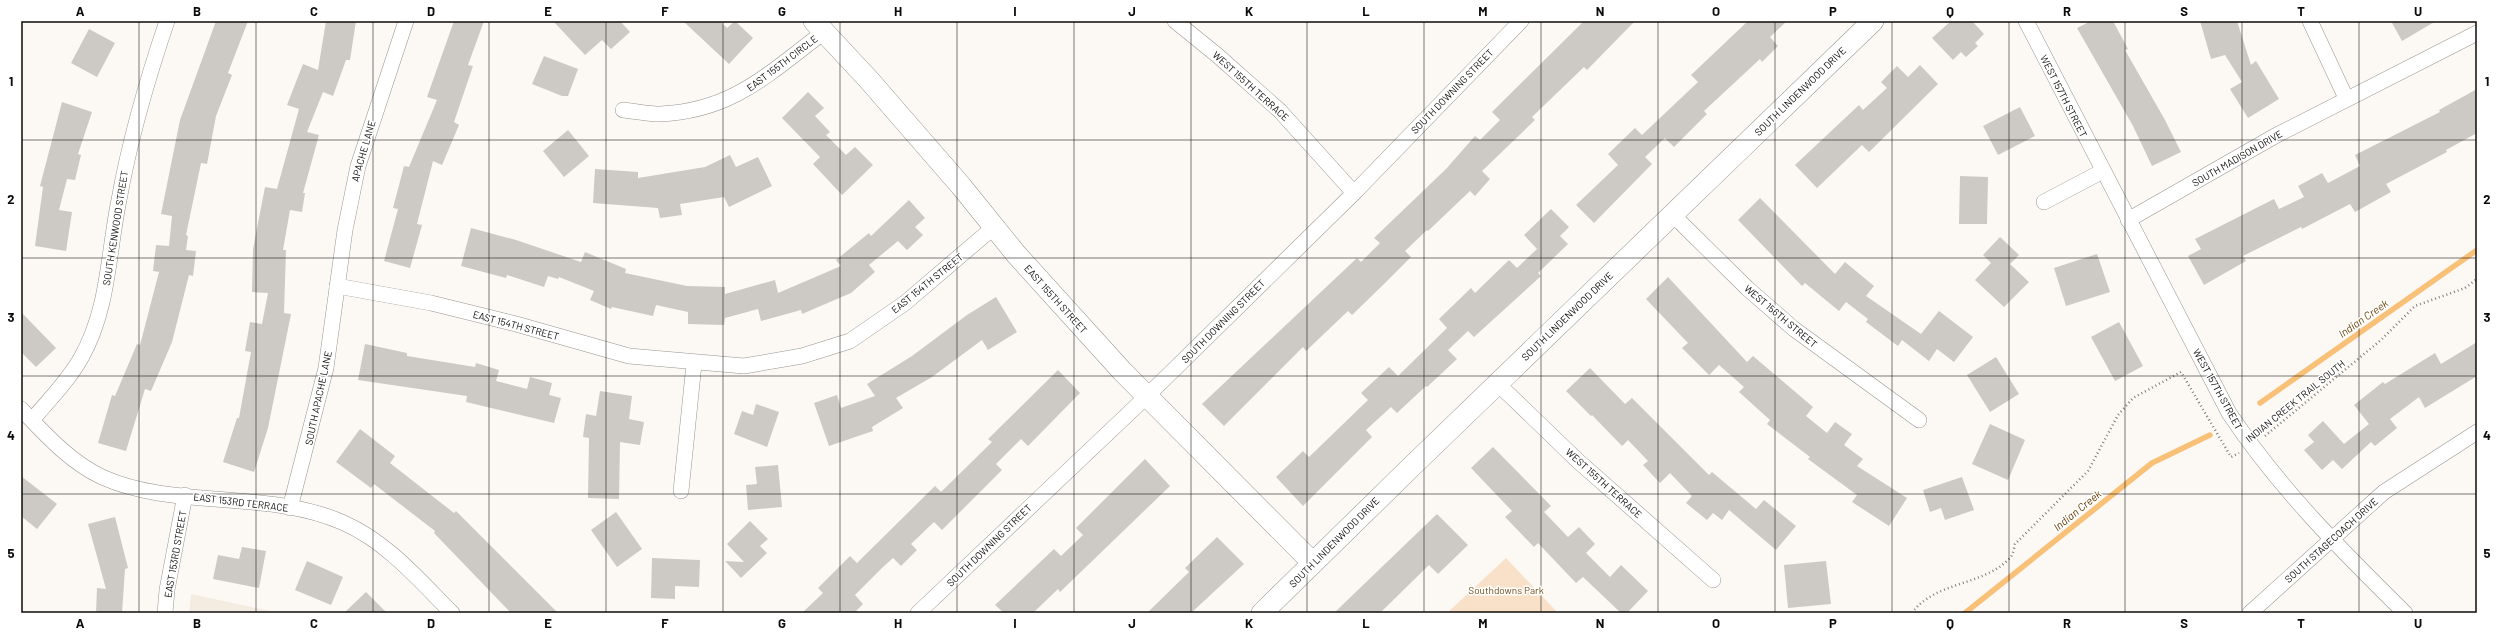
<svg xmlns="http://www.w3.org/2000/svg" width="2498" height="634" font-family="Barlow,sans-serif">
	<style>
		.built { fill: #f4ebe1 }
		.green { fill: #f8e1c8 }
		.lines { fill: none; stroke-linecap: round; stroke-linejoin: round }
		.stream { stroke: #f9c078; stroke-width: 5.5 }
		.building { fill: #cdc9c5 }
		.street-casing { stroke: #989591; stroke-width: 16 }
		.secondary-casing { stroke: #989591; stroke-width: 22 }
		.path { stroke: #807e7c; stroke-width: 2.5; stroke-dasharray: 1 3; stroke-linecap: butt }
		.street { stroke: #fff; stroke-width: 15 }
		.secondary { stroke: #fff; stroke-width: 21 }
		.grid { fill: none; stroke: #0c0b0a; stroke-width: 1; stroke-opacity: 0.55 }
		.labels { text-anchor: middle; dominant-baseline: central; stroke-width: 3; stroke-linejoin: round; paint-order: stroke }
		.street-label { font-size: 10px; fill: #0c0b0a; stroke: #fff }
		.park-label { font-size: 10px; fill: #714c16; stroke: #fff }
		.water-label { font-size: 11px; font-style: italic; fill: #664106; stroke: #fff }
		.neatline { fill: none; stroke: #0c0b0a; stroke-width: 1.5 }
		.grid-label { font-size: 13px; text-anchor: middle; font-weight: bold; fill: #0c0b0a }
	</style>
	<rect width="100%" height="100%" fill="#fcf9f5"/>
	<polygon class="built" points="191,594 279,613 189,613"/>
	<polygon class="green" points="1506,558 1558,613 1447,613"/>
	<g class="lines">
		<g class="stream">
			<polyline points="2260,403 2477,250"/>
			<polyline points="1965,613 2152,463 2210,435"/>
		</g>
	</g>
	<g class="building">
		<polygon points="216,21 248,21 228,73 232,75 216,116 207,164 201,163 186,235 188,236 186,250 196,251 193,276 189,275 172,342 151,391 145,389 126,451 98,443 112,395 115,396 137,344 140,345 159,272 153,271 156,245 169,246 172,216 161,214 180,120"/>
		<polygon points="326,21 356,21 350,60 346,60 333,96 323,92 307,132 319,135 303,193 305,193 302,212 290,210 283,250 286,250 284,313 291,314 268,428 254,472 223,462 237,418 239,418 251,352 245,351 250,322 262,324 268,293 252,292 253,249 265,187 277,189 299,109 287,105 303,64 318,70"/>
		<polygon points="454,21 484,21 468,65 473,66 454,122 459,125 442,165 433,161 417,224 422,225 410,268 384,261 398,209 393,208 404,166 409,167 437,100 427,97"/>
		<polygon points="553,21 620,21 630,32 611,49 602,40 585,55"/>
		<polygon points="683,21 720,21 727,28 735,21 753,38 729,64"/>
		<polygon points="1584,21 1635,21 1587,70 1584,67 1532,117 1535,120 1482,171 1490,179 1475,196 1470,191 1428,231 1427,230 1405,251 1411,257 1383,285 1352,315 1348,311 1306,351 1303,347 1224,426 1202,404 1357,258 1361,262 1380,243 1374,238 1446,169 1475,136 1480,140 1500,120 1492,112"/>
		<polygon points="1748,21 1787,21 1770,37 1778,46 1762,62 1760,59 1704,111 1707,114 1674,147 1665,138 1645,157 1652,164 1594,223 1576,205 1618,165 1608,154 1635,128 1642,135 1698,82 1691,75"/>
		<polygon points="1951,21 1972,21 1984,34 1975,43 1978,46 1966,57 1961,52 1953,60 1932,38"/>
		<polygon points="2091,21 2113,21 2128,49 2125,50 2165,120 2181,152 2152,166 2133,126 2077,28"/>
		<polygon points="2200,21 2237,21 2251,65 2256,61 2279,99 2248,118 2230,89 2242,82 2225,55 2211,59"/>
		<polygon points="2391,21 2436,21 2402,41"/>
		<polygon points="89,29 115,43 97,77 71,63"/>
		<polygon points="544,56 578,69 568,96 562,96 532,84"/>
		<polygon points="1920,65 1938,84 1869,152 1862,145 1817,188 1795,165 1859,105 1863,110 1887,88 1881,82 1897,66 1908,77"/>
		<polygon points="2477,89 2477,133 2446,150 2447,152 2386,184 2391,192 2355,212 2350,204 2302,229 2301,227 2243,256 2246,261 2204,285 2188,256 2201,249 2195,239 2274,199 2279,209 2304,197 2298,186 2322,173 2328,183 2360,166 2355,155 2440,112 2439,110"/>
		<polygon points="808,92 824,108 815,116 830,132 826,135 846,155 855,147 873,165 842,195 813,164 820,157 782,118"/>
		<polygon points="62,102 92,112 78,154 81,155 75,180 67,179 59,210 72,212 66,251 35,246 43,187 40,186"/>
		<polygon points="2020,107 2035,136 1998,155 1983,126"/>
		<polygon points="568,130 589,156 564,177 543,151"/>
		<polygon points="730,155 736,167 758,157 772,186 729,207 724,197 680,204 682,215 660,218 658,208 593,203 595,169 638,172 638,178 705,167"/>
		<polygon points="1960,176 1988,177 1987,224 1959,224"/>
		<polygon points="1760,198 1835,274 1845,262 1874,286 1866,296 1921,334 1939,311 1973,337 1954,362 1937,349 1929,361 1902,340 1898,346 1866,322 1868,319 1846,302 1839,311 1805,283 1802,286 1738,220"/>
		<polygon points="909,200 925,218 915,227 923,235 907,250 898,241 869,265 875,272 851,293 802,314 801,310 761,321 758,309 725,318 724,325 688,324 688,312 656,305 653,316 612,307 611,309 590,300 594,291 559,277 558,279 548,276 544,287 507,275 506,278 461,266 471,228 516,240 581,262 585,252 626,269 625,273 687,286 725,287 725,294 775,280 778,293 841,266 836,260 869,233 871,236"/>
		<polygon points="1551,209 1569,227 1560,236 1568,244 1538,273 1541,276 1474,337 1468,331 1448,350 1457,359 1427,387 1426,386 1397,413 1391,407 1366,430 1372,437 1303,506 1276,477 1303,451 1309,457 1368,400 1361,393 1389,367 1398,376 1447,328 1439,319 1471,288 1475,293 1509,260 1517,268 1537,249 1524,235"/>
		<polygon points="2000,237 2019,255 2010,264 2029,282 2004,307 1975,280 1991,263 1983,255"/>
		<polygon points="2097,254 2110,292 2066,306 2054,268"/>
		<polygon points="1668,277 1747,362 1753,356 1813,407 1806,416 1827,433 1835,422 1852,434 1844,445 1863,459 1857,466 1907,498 1889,526 1852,502 1857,495 1808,459 1810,457 1767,424 1770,420 1739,392 1744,387 1719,365 1709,375 1682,348 1688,343 1646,299"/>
		<polygon points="996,297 1017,332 988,350 982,340 932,377 896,398 903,408 872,427 873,431 829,446 814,403 837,395 841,408 875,396 867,384 912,356 967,315"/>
		<polygon points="21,312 56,348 36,367 21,352"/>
		<polygon points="2119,322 2143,366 2115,381 2091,337"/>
		<polygon points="2477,342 2477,376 2425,408 2419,397 2390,419 2397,428 2375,446 2371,442 2342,469 2333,460 2322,470 2304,450 2314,442 2308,435 2323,421 2344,444 2369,424 2354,405 2383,382 2385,384 2435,353 2441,364"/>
		<polygon points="365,344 407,353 407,356 475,367 476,363 499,370 496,381 527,389 530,377 552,383 549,395 561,398 554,423 466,402 467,396 358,380"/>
		<polygon points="1996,357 2019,394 1990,412 1967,375"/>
		<polygon points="1590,368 1625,404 1632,398 1709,475 1712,472 1756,509 1764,500 1796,526 1776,550 1729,510 1722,520 1713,513 1707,520 1686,503 1692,496 1670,473 1660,483 1643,465 1648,461 1628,440 1622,446 1592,415 1591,416 1566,391"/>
		<polygon points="1058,370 1080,393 1028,446 1021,439 996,464 1002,470 942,530 934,522 911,544 917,550 901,566 893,558 883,567 855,595 863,604 854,613 802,613 823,593 818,588 850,556 857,563 935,486 941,492 992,442 988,439"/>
		<polygon points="600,391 632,396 629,419 644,422 640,445 620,442 619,499 588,498 589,438 583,437 586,414 596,416"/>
		<polygon points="756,404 779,412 767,447 734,434 742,411 753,415"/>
		<polygon points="1990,424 2025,440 2008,480 1972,464"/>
		<polygon points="360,429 395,456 390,463 454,513 456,511 558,613 511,613 434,533 435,531 374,484 371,488 336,462"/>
		<polygon points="1493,447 1551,506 1544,512 1568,537 1579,527 1595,544 1586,553 1610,577 1621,565 1648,591 1627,613 1621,613 1583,577 1576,583 1538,543 1534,547 1505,517 1512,511 1471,468"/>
		<polygon points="1145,459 1170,486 1060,592 1058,589 1033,613 1004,613 995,605 1054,549 1061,556 1083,535 1076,528"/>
		<polygon points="778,465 782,507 748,510 746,485 757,484 755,467"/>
		<polygon points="21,476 57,504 37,529 21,516"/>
		<polygon points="1962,477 1974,510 1945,520 1941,508 1930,512 1923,490"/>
		<polygon points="616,512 642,549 617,567 591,530"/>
		<polygon points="1437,514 1468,545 1438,574 1429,565 1380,613 1334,613"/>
		<polygon points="115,517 128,568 125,569 122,613 96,613 97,588 106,589 88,524"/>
		<polygon points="750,521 768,539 760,546 767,553 741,578 725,561 744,562 727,544"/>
		<polygon points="1217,537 1244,564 1191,613 1147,613 1189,572 1185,568"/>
		<polygon points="242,547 266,551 259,588 213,579 218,555 239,559"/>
		<polygon points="652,558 700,560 699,587 675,586 675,599 651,598"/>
		<polygon points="307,561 343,577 331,605 295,590"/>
		<polygon points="1826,561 1831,604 1788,608 1784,565"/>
		<polygon points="366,592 387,613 344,613"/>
	</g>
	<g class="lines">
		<defs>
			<g id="street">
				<polyline points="1175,21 1217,55 1280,111 1354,193"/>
				<path d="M 2026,21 L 2229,413 C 2279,488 2341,550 2405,613"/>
				<polyline points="2310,21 2346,98"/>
				<path d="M 623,110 C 635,111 648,114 660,114 C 733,111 769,73 824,32"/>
				<polyline points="2044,202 2103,171"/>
				<polyline points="1672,214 1747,288 1794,329 1919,420"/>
				<polyline points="2128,220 2275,136 2477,33"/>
				<polyline points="337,286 431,303 516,324 629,356 744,366 802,356 850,341 905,303 994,227"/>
				<polyline points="1497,383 1578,461 1713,580"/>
				<path d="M 21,409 C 45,434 70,462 102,477 C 175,510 269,489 344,523 C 387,542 419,580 452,613"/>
				<path d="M 32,420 C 49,400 68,381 81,358 C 109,309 108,253 119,200 C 130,138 147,80 167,21"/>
				<polyline points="681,491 694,364"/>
				<polyline points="290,508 326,368 345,230 358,166 406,21"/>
				<polyline points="165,613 167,590 185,495"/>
				<polyline points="918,613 1146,397 1354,193 1521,21"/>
				<polyline points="2250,613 2384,492 2477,432"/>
			</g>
			<g id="secondary">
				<polyline points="814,21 869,80 961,186 1016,254 1122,371 1313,563"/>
				<polyline points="1262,613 1409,469 1873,21"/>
			</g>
		</defs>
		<use href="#street" class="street-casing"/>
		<use href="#secondary" class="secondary-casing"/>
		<g class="path">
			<polyline points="2265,436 2381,340 2415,306 2465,288 2477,279"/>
			<path d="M 1912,613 C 1935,581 1984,586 2010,558 C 2013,555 2014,548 2015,544 L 2088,471 L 2118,415 L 2133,398 L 2181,372 L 2231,457 L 2239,453"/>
		</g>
		<use href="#street" class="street"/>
		<use href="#secondary" class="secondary"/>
	</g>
	<path class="grid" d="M 139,21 L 139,613M 256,21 L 256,613M 373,21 L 373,613M 489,21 L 489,613M 606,21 L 606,613M 723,21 L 723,613M 840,21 L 840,613M 957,21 L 957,613M 1074,21 L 1074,613M 1191,21 L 1191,613M 1307,21 L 1307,613M 1424,21 L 1424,613M 1541,21 L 1541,613M 1658,21 L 1658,613M 1775,21 L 1775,613M 1892,21 L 1892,613M 2009,21 L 2009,613M 2125,21 L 2125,613M 2242,21 L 2242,613M 2359,21 L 2359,613M 21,140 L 2477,140M 21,258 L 2477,258M 21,376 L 2477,376M 21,494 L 2477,494"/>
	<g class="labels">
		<g class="street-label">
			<text transform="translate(782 63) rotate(-37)">EAST 155TH CIRCLE</text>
			<text transform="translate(1251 86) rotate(42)">WEST 155TH TERRACE</text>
			<text transform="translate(1452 91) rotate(-46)">SOUTH DOWNING STREET</text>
			<text transform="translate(1800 91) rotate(-44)">SOUTH LINDENWOOD DRIVE</text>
			<text transform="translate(2064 96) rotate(63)">WEST 157TH STREET</text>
			<text transform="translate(363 151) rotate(-74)">APACHE LANE</text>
			<text transform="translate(2237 158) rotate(-30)">SOUTH MADISON DRIVE</text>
			<text transform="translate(115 228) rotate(-81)">SOUTH KENWOOD STREET</text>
			<text transform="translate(927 283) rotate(-39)">EAST 154TH STREET</text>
			<text transform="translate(1056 299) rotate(48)">EAST 155TH STREET</text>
			<text transform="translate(1567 316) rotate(-44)">SOUTH LINDENWOOD DRIVE</text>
			<text transform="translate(1781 316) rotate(40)">WEST 156TH STREET</text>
			<text transform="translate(1223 321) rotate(-45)">SOUTH DOWNING STREET</text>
			<text transform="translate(516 325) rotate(15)">EAST 154TH STREET</text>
			<text transform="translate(2218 389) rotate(61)">WEST 157TH STREET</text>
			<text transform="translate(318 398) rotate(-78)">SOUTH APACHE LANE</text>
			<text transform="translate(2295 401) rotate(-39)">INDIAN CREEK TRAIL SOUTH</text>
			<text transform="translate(1604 483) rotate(42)">WEST 155TH TERRACE</text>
			<text transform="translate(241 502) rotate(7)">EAST 153RD TERRACE</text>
			<text transform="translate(2331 540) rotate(-42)">SOUTH STAGECOACH DRIVE</text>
			<text transform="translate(1334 542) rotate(-45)">SOUTH LINDENWOOD DRIVE</text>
			<text transform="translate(989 545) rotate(-44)">SOUTH DOWNING STREET</text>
			<text transform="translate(175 554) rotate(-80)">EAST 153RD STREET</text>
		</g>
		<g class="park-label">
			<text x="1506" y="590">Southdowns Park</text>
		</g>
		<g class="water-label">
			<text transform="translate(2363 318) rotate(-35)">Indian Creek</text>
			<text transform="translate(2077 510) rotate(-39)">Indian Creek</text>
		</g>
	</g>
	<rect width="2498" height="634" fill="none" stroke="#ffffff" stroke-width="44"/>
	<rect x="22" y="22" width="2454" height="590" class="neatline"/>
	<g class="grid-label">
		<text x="80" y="16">A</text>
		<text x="197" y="16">B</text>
		<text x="314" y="16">C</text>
		<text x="431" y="16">D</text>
		<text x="548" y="16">E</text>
		<text x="665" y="16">F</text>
		<text x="782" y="16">G</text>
		<text x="898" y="16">H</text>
		<text x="1015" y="16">I</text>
		<text x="1132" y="16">J</text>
		<text x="1249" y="16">K</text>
		<text x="1366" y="16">L</text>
		<text x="1483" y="16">M</text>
		<text x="1600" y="16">N</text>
		<text x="1716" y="16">O</text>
		<text x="1833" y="16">P</text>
		<text x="1950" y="16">Q</text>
		<text x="2067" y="16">R</text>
		<text x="2184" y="16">S</text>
		<text x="2301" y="16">T</text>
		<text x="2418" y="16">U</text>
		<text x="11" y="86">1</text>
		<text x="2487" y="86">1</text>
		<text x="11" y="204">2</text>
		<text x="2487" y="204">2</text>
		<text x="11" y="322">3</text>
		<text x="2487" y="322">3</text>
		<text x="11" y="440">4</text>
		<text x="2487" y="440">4</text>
		<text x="11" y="558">5</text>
		<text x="2487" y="558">5</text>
		<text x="80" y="628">A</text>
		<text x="197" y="628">B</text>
		<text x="314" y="628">C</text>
		<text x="431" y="628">D</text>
		<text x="548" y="628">E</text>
		<text x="665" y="628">F</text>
		<text x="782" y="628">G</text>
		<text x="898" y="628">H</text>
		<text x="1015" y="628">I</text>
		<text x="1132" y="628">J</text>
		<text x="1249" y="628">K</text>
		<text x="1366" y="628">L</text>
		<text x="1483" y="628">M</text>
		<text x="1600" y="628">N</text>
		<text x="1716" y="628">O</text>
		<text x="1833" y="628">P</text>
		<text x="1950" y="628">Q</text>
		<text x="2067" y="628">R</text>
		<text x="2184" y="628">S</text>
		<text x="2301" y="628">T</text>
		<text x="2418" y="628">U</text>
	</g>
</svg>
